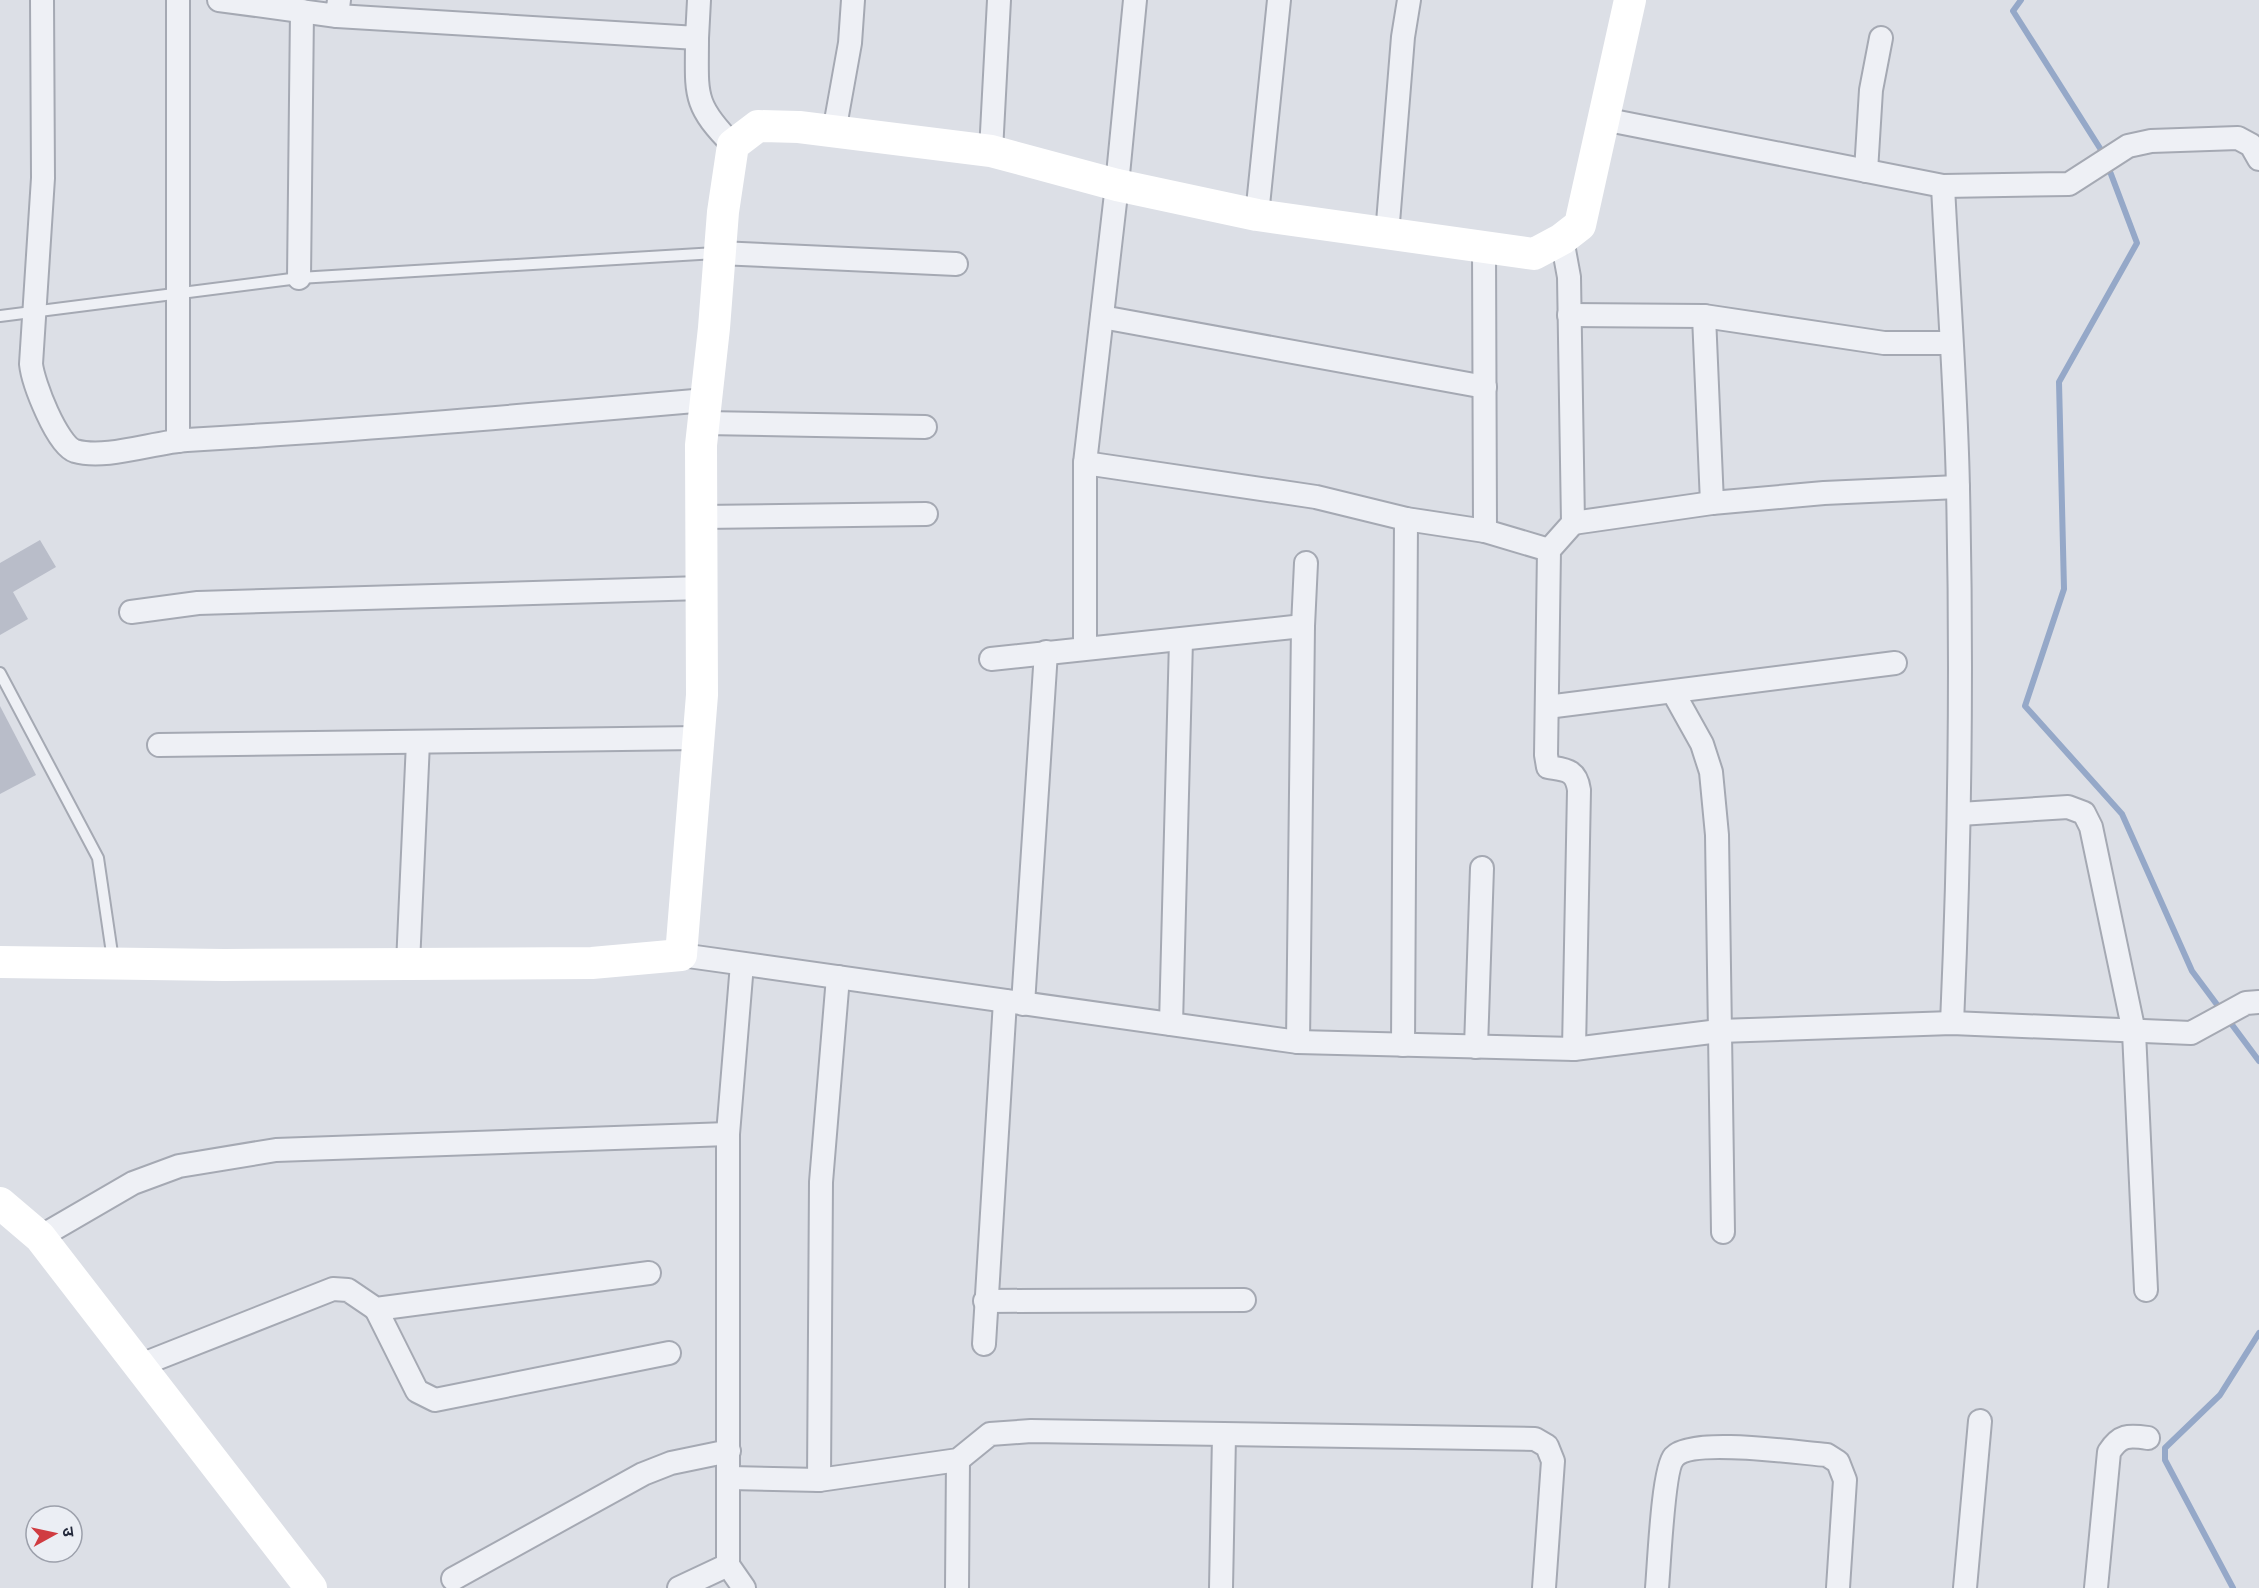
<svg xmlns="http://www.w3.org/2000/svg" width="2259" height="1588" font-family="Figtree,'Noto Sans Devanagari',sans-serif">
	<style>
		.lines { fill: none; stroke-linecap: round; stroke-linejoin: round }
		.stream { stroke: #95a8c8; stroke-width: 6 }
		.building { fill: #b9bdc9 }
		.lane-casing { stroke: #a5a9b3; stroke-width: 14 }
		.street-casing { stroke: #a5a9b3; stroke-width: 26 }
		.lane { stroke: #eef0f5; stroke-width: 10 }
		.street { stroke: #eef0f5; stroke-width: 22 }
		.secondary { stroke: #fff; stroke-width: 32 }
	</style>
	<rect width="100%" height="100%" fill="#dcdfe6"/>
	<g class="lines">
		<g class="stream">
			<polyline points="2021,0 2013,11 2103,153 2137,243 2059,382 2064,589 2025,706 2122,814 2192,971 2221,1010"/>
			<polyline points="2227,1018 2259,1061"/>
			<polyline points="2233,1588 2165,1460 2165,1448 2220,1395 2259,1333"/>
		</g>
	</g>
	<g class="building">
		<polygon points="40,540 56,567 13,592 28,619 0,635 0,563"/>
		<polygon points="0,706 36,775 0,794"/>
	</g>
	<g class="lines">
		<defs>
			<g id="lane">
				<polyline points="0,316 299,278 716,253"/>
				<polyline points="0,673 98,858 113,960"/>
			</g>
			<g id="street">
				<path d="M 42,0 L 43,178 L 31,364 C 33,383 57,445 75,451 C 106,460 154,442 187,440 C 360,430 533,415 706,400"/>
				<polyline points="219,0 337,16 339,0"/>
				<polyline points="337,16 697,38 699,0"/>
				<path d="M 697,38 C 697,94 692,104 733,145"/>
				<polyline points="1603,119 1943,186 2069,184 2128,146 2151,141 2238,138 2251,145 2259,159"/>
				<polyline points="834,132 850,43 853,0"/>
				<polyline points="991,151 999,0"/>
				<polyline points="1866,171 1871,90 1881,38"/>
				<path d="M 1943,186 C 1948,287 1956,388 1958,489 C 1962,668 1960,845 1952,1023"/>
				<polyline points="1257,215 1279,0"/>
				<polyline points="1387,235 1403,37 1409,0"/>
				<path d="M 1562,239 L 1569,277 L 1573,523 L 1549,550 L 1546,755 L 1548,767 C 1565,770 1576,769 1579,790 L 1574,1049"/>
				<polyline points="1484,248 1485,531"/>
				<polyline points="719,253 956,264"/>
				<polyline points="299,278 302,11"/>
				<polyline points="1569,315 1704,316 1884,343 1951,343"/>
				<polyline points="1704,316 1712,503"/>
				<polyline points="1102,317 1485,387"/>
				<polyline points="704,423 925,427"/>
				<polyline points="178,441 178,0"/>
				<polyline points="1085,463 1316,497 1406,519 1485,531 1549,550"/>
				<polyline points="701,517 926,514"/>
				<polyline points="1573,523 1712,503 1824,493 1958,487"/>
				<polyline points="131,612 198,603 702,588"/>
				<polyline points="1085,647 1085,463 1117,185 1135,0"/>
				<polyline points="991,659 1303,626"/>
				<polyline points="1673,692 1702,744 1711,772 1717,835 1723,1232"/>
				<polyline points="1547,707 1895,663"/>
				<polyline points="159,745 698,738"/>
				<polyline points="1960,814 2068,807 2084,813 2091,827 2134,1032 2146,1290"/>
				<polyline points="681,955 1298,1042 1574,1049 1719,1031 1952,1023 2191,1033 2246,1003 2259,1002"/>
				<polyline points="408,964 418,742"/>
				<polyline points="1023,1004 1046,652"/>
				<polyline points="1171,1024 1181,640"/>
				<polyline points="1298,1042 1303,626 1306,563"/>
				<polyline points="1403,1045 1406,519"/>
				<polyline points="1476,1047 1482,868"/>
				<polyline points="40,1237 133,1183 179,1166 276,1150 728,1134"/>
				<polyline points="985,1301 1244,1300"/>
				<polyline points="376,1309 417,1391 435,1400 669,1353"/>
				<polyline points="984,1344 1005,1001"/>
				<polyline points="138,1366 333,1289 348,1290 376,1309 649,1273"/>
				<polyline points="730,1478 819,1480 958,1460 990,1434 1031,1431 1535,1439 1547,1446 1553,1461 1544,1588"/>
				<polyline points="819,1480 821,1182 838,977"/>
				<polyline points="728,1565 744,1588"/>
				<polyline points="453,1579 643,1474 671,1463 729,1451"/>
				<polyline points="679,1588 728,1565 728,1134 742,964"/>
				<polyline points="957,1588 958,1460"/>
				<polyline points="1221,1588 1224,1436"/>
				<path d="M 1657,1588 C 1659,1566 1663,1469 1674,1457 C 1692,1437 1799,1453 1827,1455 L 1838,1462 L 1845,1480 L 1838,1588"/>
				<polyline points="1965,1588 1980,1421"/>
				<path d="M 2096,1588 L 2109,1452 C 2120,1435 2128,1435 2148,1438"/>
			</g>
		</defs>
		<use href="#lane" class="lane-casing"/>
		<use href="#street" class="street-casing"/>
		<use href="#lane" class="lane"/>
		<use href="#street" class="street"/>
		<g class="secondary">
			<polyline points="0,962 224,965 592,963 681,955 702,695 701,445 714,328 723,212 733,145 758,126 799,127 991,151 1117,185 1257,215 1534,254 1562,239 1580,225 1630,0"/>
			<polyline points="0,1203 40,1237 311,1588"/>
		</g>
	</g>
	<g transform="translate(54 1534) rotate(82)"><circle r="28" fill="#ebeef4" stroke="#9ca0ab" stroke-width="1.5"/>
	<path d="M0-4.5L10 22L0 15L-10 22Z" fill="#d03c41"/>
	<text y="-9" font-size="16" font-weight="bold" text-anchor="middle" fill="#252b3d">उ</text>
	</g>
</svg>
